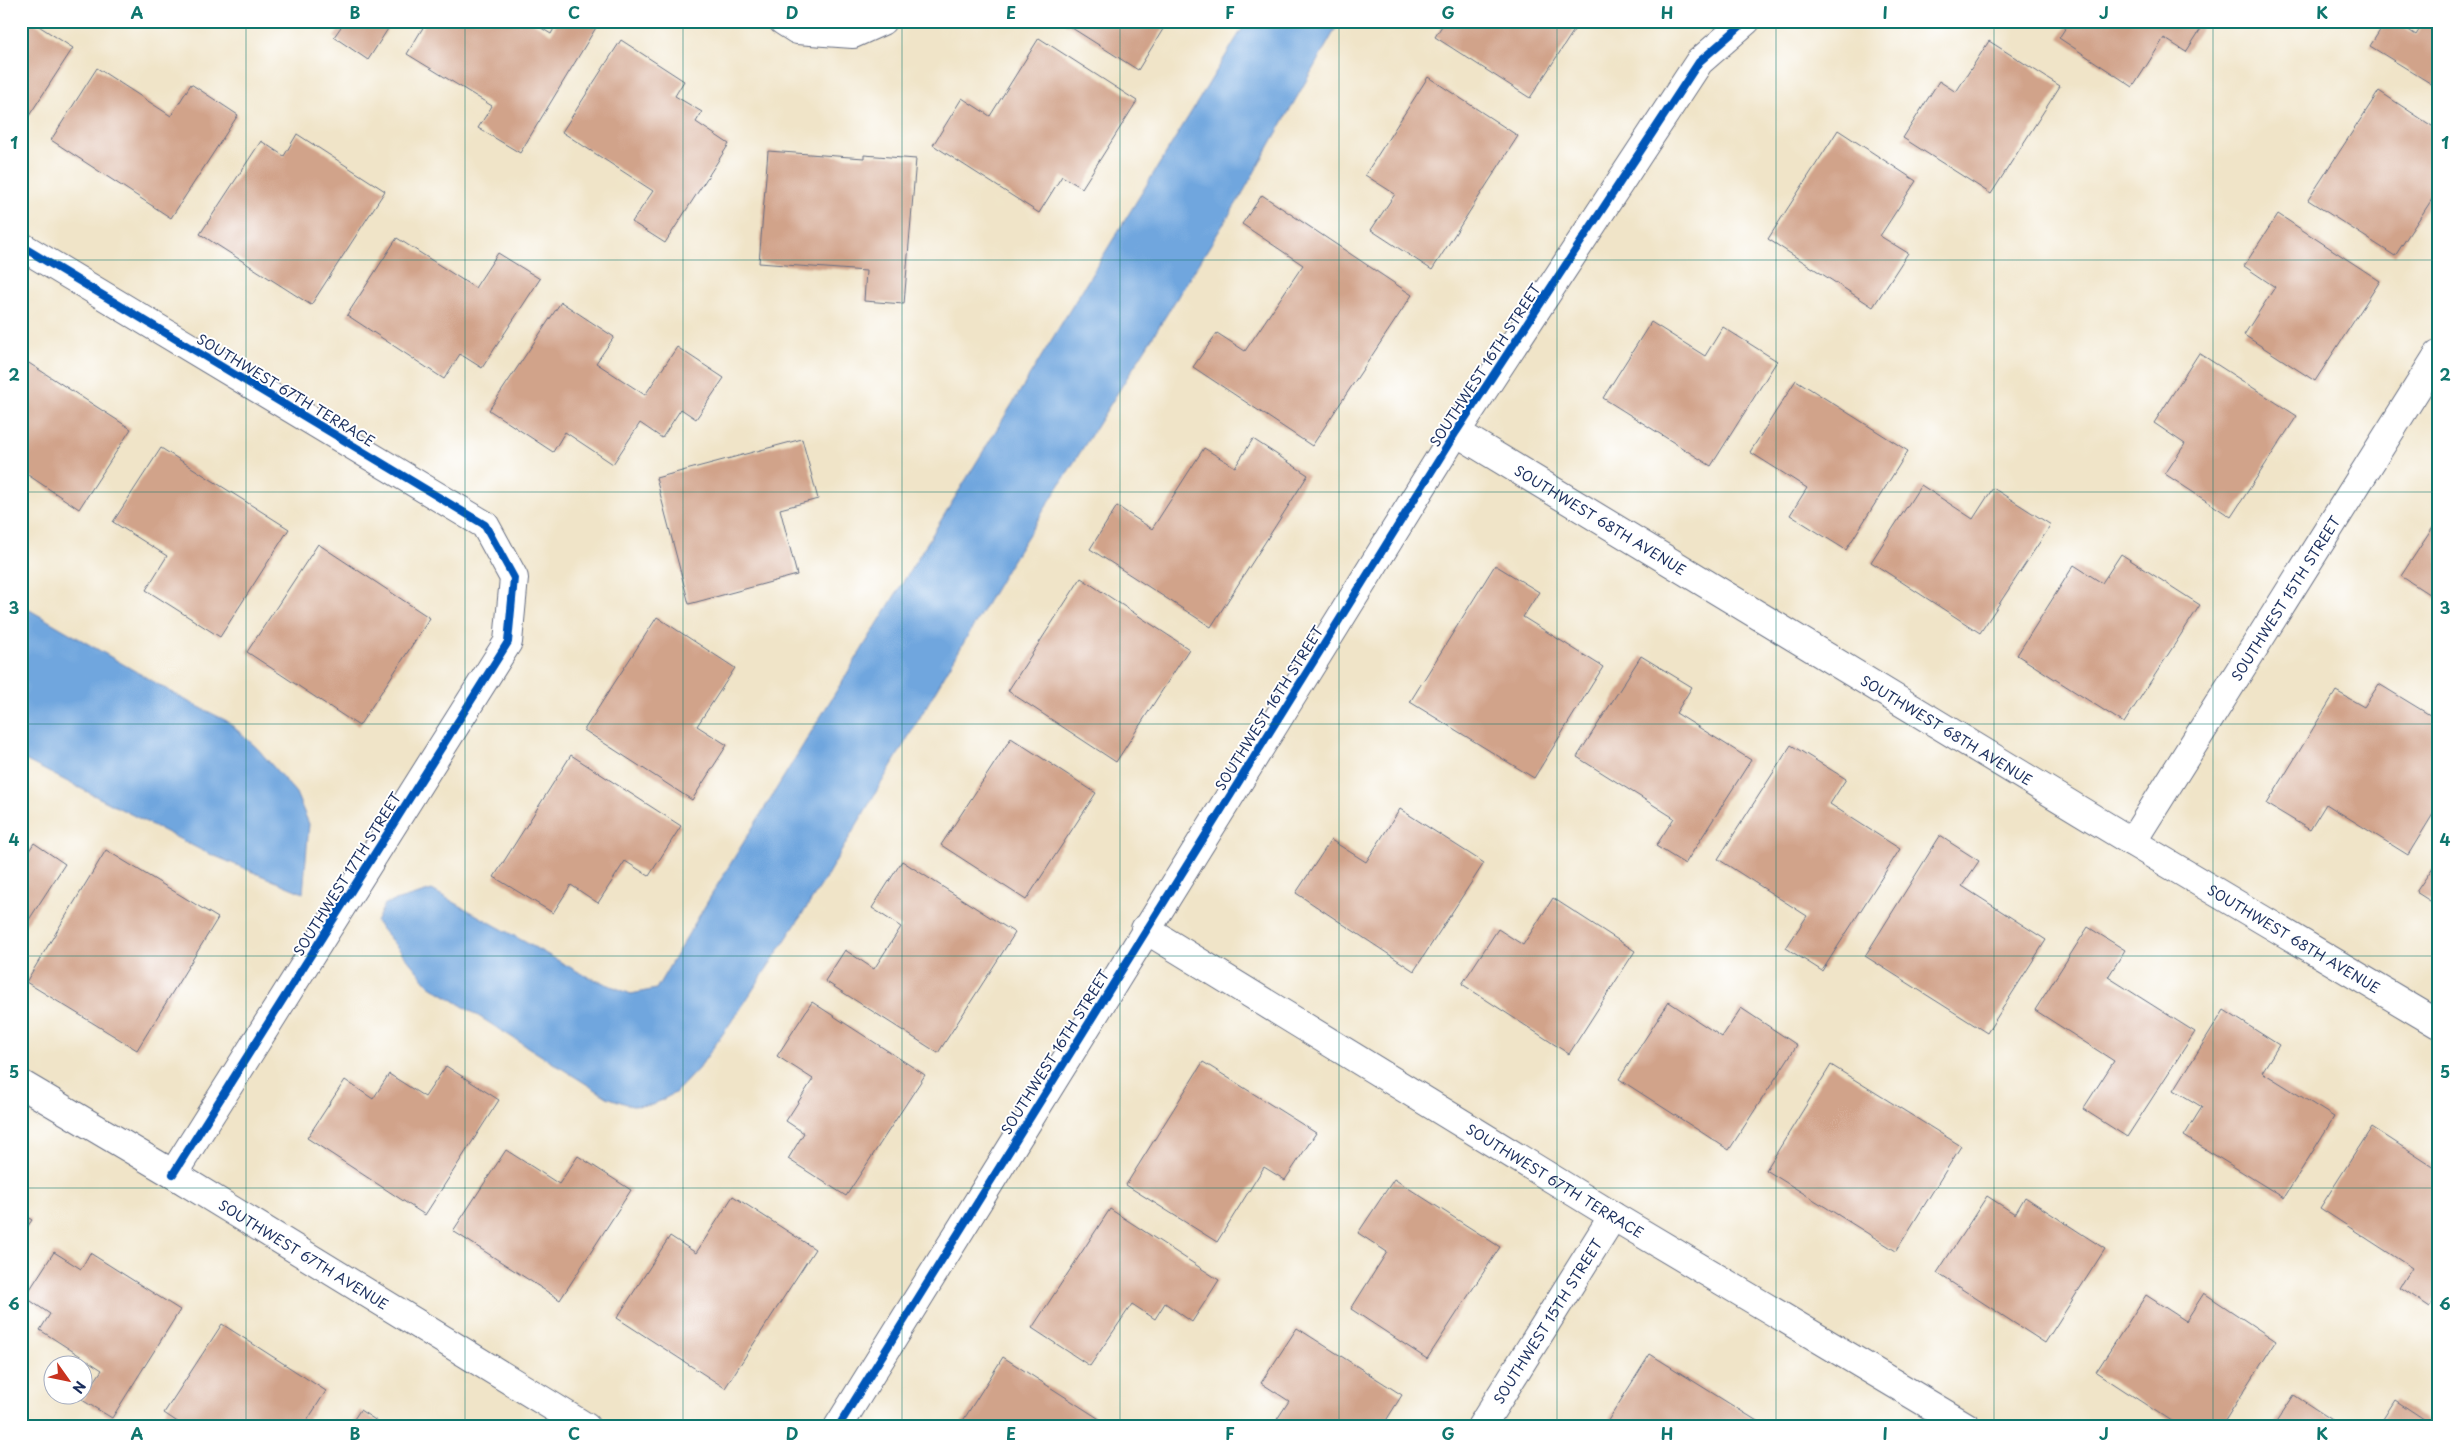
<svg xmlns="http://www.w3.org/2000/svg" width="2459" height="1448" font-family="'Playpen Sans',sans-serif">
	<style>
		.water { fill: #70a6de; stroke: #466a9e }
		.building { fill: #d1a38a }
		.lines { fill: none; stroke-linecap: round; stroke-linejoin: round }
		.minor-casing { stroke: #666e83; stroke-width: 30 }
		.minor { stroke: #fff; stroke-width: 28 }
		.cycleway-casing { stroke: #fff; stroke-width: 11 }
		.cycleway { stroke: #0057b8; stroke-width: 8 }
		.grid { fill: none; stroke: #0f766e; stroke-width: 1; stroke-opacity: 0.55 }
		.labels { text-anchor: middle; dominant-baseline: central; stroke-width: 4; stroke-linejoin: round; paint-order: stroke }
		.street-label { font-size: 14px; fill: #1b2f5e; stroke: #fff }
		.neatline { fill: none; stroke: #0f766e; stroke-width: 2 }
		.grid-label { font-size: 16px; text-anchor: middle; font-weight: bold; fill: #0f766e }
	</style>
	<rect width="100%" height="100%" fill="#fff"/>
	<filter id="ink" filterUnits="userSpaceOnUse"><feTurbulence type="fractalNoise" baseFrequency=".02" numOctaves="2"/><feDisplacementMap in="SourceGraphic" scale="10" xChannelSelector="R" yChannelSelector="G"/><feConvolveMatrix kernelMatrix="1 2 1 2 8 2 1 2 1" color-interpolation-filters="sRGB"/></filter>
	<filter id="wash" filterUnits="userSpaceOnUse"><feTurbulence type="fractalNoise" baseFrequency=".0096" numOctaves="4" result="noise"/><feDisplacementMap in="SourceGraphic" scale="20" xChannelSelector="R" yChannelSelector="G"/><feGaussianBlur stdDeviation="1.12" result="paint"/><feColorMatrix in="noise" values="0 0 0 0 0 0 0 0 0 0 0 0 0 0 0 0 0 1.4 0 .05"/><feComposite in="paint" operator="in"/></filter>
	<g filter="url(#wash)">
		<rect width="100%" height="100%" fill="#f0e4c8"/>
		<g class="water">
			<polygon points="1247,21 1340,21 1241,196 1007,569 822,884 743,1005 699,1068 675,1093 652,1105 632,1106 607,1097 429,985 376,922 385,904 432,890 584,975 631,994 656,989 718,884"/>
			<polygon points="21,605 185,700 227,721 257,748 296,793 309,824 303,893 203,851 21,758"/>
		</g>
		<g id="blocks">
			<g class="building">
				<polygon points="21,21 31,21 73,48 21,128"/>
				<polygon points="345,21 393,21 368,60 334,37"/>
				<polygon points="427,21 530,21 551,34 558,21 590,21 597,26 520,153 478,128 492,106 407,54"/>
				<polygon points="1061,21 1168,21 1138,70"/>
				<polygon points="1445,21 1580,21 1530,98 1435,37"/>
				<polygon points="2070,21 2206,21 2186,52 2164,38 2133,87 2059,38"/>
				<polygon points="2386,21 2395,21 2416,35 2425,21 2438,21 2438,88 2370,46"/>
				<polygon points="1039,38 1137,101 1082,188 1062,176 1039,213 933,145 962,98 990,116"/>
				<polygon points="621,40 684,81 675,96 702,112 696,122 729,144 665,243 632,222 653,191 562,132"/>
				<polygon points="1989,41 2060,86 1991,194 1903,138 1939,81 1956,92"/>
				<polygon points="97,68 171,116 191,84 238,115 171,218 51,140"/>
				<polygon points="1428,77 1518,136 1432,270 1371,230 1395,194 1365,175"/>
				<polygon points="2379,91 2438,130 2438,190 2395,256 2308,200"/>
				<polygon points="1838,130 1916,181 1880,236 1908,253 1873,307 1768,239"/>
				<polygon points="297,134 385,191 311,305 200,234 261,141 284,156"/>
				<polygon points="768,151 864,158 864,155 916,159 904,304 864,301 866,271 759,263"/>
				<polygon points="1262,195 1412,295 1312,446 1193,367 1217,333 1245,351 1303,265 1242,224"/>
				<polygon points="2278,214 2380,281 2315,381 2244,335 2275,287 2244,266"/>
				<polygon points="397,238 475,288 498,253 540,279 482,368 460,354 444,379 347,315"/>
				<polygon points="561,302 614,337 596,363 645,395 677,347 724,378 696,419 681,409 662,438 640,423 613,464 565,432 553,452 489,410"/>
				<polygon points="1651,322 1705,356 1723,327 1777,361 1711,466 1603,398"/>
				<polygon points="2199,353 2297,416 2231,517 2165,474 2185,444 2154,423"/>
				<polygon points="21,358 131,429 79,509 25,473 21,479"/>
				<polygon points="1796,380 1908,451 1846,550 1790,515 1807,488 1750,452"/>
				<polygon points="802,439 818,499 780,509 797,575 689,604 656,478"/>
				<polygon points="1253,439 1308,475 1211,627 1090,549 1117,506 1152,529 1204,448 1235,467"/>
				<polygon points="161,448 289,529 220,637 146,590 167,556 113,522"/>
				<polygon points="1921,485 1973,519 1993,488 2051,525 1980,633 1871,562"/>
				<polygon points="2438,520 2438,600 2401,576"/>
				<polygon points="318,544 430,618 359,726 247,652"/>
				<polygon points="2121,554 2200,605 2124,723 2017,655 2074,565 2102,583"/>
				<polygon points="1495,565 1539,592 1523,617 1603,667 1534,778 1410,702"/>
				<polygon points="1081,578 1189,649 1116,762 1008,691"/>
				<polygon points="657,617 735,668 697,726 727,745 692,800 584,730"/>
				<polygon points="1641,656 1692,687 1676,713 1751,760 1685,864 1656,846 1674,818 1577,757"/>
				<polygon points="2379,684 2438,720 2438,806 2408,855 2326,804 2310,830 2267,804 2336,691 2364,707"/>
				<polygon points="1011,738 1096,793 1026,900 941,845"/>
				<polygon points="1791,745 1846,779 1830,804 1900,849 1822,971 1786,948 1807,916 1718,859"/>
				<polygon points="571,755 681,826 649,876 625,861 598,903 571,885 553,913 494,877"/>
				<polygon points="1400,809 1484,863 1414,971 1296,893 1331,840 1366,862"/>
				<polygon points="1940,836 1979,861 1962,886 2046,940 1987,1033 1865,956"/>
				<polygon points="34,843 65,864 21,932 21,863"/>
				<polygon points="106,850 218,918 137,1050 26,982"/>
				<polygon points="2438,860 2438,906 2416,892"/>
				<polygon points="902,861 1015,933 938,1053 825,981 845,950 874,969 901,927 872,908"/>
				<polygon points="1553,898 1635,951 1569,1054 1462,984 1498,929 1523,945"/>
				<polygon points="2088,927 2125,950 2108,977 2195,1032 2127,1137 2083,1109 2114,1061 2035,1010"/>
				<polygon points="812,1002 925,1075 846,1196 788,1159 804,1133 786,1121 813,1079 777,1056"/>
				<polygon points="1669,1002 1722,1037 1741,1008 1797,1045 1729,1150 1619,1079"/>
				<polygon points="2224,1010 2279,1045 2262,1072 2334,1117 2284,1198 2184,1136 2202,1107 2174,1090"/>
				<polygon points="1203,1062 1316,1133 1285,1180 1264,1167 1217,1242 1126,1185"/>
				<polygon points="1831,1065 1961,1146 1896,1251 1766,1170"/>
				<polygon points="446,1066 499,1100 425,1215 307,1138 345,1080 373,1099 389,1074 425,1097"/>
				<polygon points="2372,1127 2438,1170 2438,1295 2430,1307 2400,1287 2412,1268 2320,1208"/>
				<polygon points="506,1150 559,1184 578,1156 631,1190 560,1300 453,1231"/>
				<polygon points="1394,1179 1500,1247 1427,1359 1351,1309 1387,1252 1358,1233"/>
				<polygon points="733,1196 815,1249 725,1388 617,1318 670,1236 696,1253"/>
				<polygon points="1987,1196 2015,1214 2025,1197 2105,1249 2045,1343 1937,1273"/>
				<polygon points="1110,1209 1219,1280 1192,1322 1165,1303 1155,1319 1132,1304 1090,1366 1032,1328"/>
				<polygon points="21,1213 32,1220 21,1236"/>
				<polygon points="54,1252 81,1269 90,1253 180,1310 112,1418 82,1400 102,1370 40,1330 50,1314 25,1297"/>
				<polygon points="2204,1293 2276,1341 2221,1427 2180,1427 2096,1372 2146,1295 2186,1321"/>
				<polygon points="222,1324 326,1391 303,1427 185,1427 164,1413"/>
				<polygon points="1297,1328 1402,1395 1382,1427 1272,1427 1289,1401 1261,1383"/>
				<polygon points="1650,1354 1762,1424 1761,1427 1604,1427"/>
				<polygon points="1003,1357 1101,1420 1096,1427 959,1427"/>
				<polygon points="2294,1395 2343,1427 2273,1427"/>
				<polygon points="2395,1400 2436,1427 2378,1427"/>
				<polygon points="360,1410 386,1427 349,1427"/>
			</g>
		</g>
	</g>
	<g filter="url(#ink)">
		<use href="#blocks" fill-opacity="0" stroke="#666e83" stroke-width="1"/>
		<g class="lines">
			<defs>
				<g id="minor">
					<polyline points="783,21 797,30 853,34 882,21"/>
					<polyline points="21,246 485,525 514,578 508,642 173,1174"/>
					<path id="s1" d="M 1456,432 L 2132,842 L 2438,1024"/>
					<path id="s2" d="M 2132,842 L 2438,355"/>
					<path id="s3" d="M 1145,929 L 1613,1216 L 1967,1427"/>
					<path id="s4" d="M 21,1084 L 173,1174 L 586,1427"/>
					<polyline points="838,1427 1456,432 1699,62 1746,21"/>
					<path id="s5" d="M 1481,1427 L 1613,1216"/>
				</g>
			</defs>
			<use href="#minor" class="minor-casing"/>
			<use href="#minor" class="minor"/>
			<defs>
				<g id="cycleway">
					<polyline points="21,246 485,525 514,578 508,642 173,1174"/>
					<polyline points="838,1427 1456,432 1699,62 1746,21"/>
				</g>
			</defs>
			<use href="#cycleway" class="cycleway-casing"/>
			<use href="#cycleway" class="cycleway"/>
		</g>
	</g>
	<path class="grid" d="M 246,21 L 246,1427M 465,21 L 465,1427M 683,21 L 683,1427M 902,21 L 902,1427M 1120,21 L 1120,1427M 1339,21 L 1339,1427M 1557,21 L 1557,1427M 1776,21 L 1776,1427M 1994,21 L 1994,1427M 2213,21 L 2213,1427M 21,260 L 2438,260M 21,492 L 2438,492M 21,724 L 2438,724M 21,956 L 2438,956M 21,1188 L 2438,1188"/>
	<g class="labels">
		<g class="street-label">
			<text transform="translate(1485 365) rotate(-57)">SOUTHWEST 16TH STREET</text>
			<text transform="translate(286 390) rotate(31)">SOUTHWEST 67TH TERRACE</text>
			<text stroke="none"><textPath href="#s1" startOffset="169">SOUTHWEST 68TH AVENUE</textPath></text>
			<text stroke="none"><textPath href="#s2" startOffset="288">SOUTHWEST 15TH STREET</textPath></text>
			<text transform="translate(1269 708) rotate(-58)">SOUTHWEST 16TH STREET</text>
			<text stroke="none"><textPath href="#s1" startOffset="574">SOUTHWEST 68TH AVENUE</textPath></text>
			<text transform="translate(347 874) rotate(-58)">SOUTHWEST 17TH STREET</text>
			<text stroke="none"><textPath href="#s1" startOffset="979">SOUTHWEST 68TH AVENUE</textPath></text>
			<text transform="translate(1055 1052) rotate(-58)">SOUTHWEST 16TH STREET</text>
			<text stroke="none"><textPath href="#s3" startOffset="481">SOUTHWEST 67TH TERRACE</textPath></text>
			<text stroke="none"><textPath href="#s4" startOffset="330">SOUTHWEST 67TH AVENUE</textPath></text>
			<text stroke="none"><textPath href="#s5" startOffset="125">SOUTHWEST 15TH STREET</textPath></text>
		</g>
	</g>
	<rect width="2459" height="1448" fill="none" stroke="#fff" stroke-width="55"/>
	<g transform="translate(68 1380) rotate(123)"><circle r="24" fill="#ffffff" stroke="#a4acbf"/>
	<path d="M0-4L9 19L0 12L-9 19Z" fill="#c8321e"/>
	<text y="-8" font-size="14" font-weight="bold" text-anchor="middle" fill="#1b2f5e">N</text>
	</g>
	<rect x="28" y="28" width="2404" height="1392" class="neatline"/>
	<g class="grid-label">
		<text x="137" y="19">A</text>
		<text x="355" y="19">B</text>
		<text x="574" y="19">C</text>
		<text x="792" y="19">D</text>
		<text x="1011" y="19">E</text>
		<text x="1230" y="19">F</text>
		<text x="1448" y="19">G</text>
		<text x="1667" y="19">H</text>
		<text x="1885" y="19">I</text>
		<text x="2104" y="19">J</text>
		<text x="2322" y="19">K</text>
		<text x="14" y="149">1</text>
		<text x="2445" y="149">1</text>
		<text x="14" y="381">2</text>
		<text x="2445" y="381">2</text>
		<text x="14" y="614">3</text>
		<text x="2445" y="614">3</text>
		<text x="14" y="846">4</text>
		<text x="2445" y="846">4</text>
		<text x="14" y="1078">5</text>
		<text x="2445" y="1078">5</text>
		<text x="14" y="1310">6</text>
		<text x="2445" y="1310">6</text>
		<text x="137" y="1440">A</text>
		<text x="355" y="1440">B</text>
		<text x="574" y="1440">C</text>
		<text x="792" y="1440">D</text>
		<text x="1011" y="1440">E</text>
		<text x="1230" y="1440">F</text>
		<text x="1448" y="1440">G</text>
		<text x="1667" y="1440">H</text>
		<text x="1885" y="1440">I</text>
		<text x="2104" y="1440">J</text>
		<text x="2322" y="1440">K</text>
	</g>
</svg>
